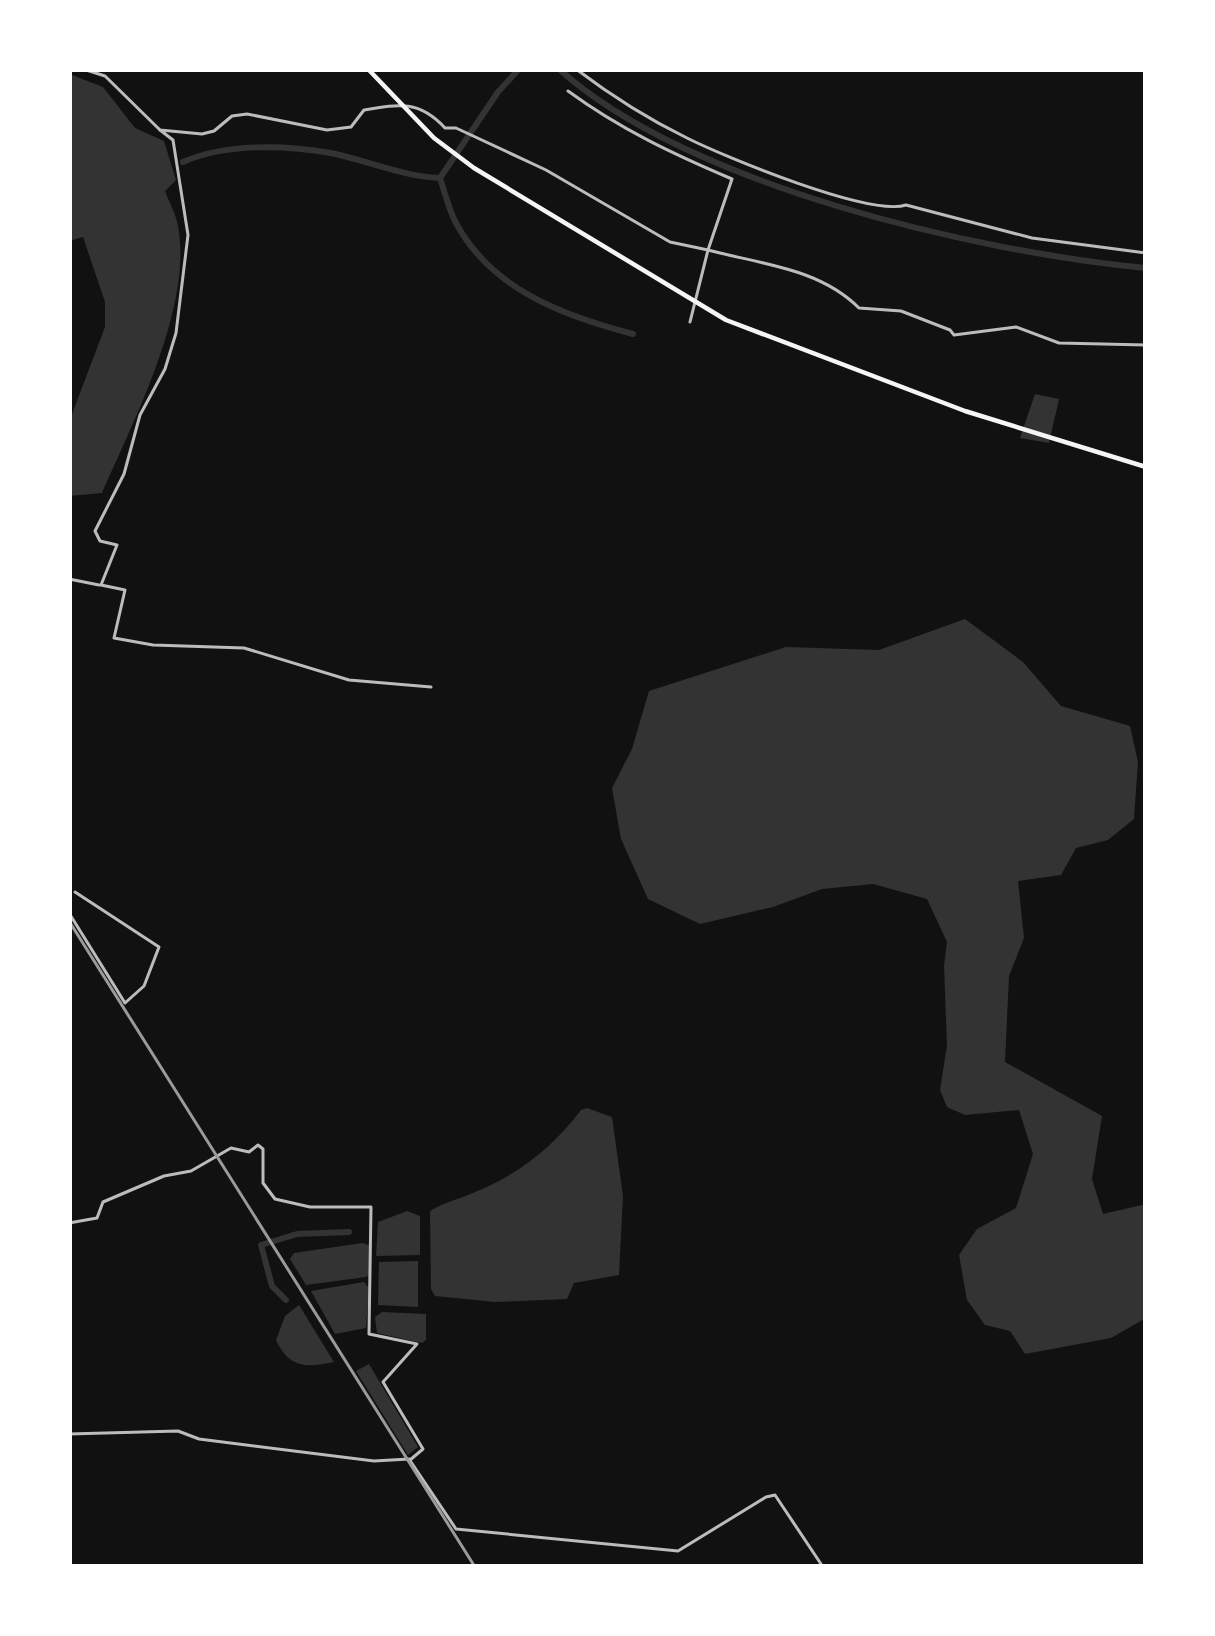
<svg xmlns="http://www.w3.org/2000/svg" width="1215" height="1636" font-family="'Work Sans',sans-serif">
	<style>
		.water { fill: #333 }
		.lines { fill: none; stroke-linecap: round; stroke-linejoin: round }
		.canal { stroke: #333; stroke-width: 6 }
		.minor { stroke: #bcbcbc; stroke-width: 3 }
		.primary { stroke: #f5f5f5; stroke-width: 4.5 }
		.rail { stroke: #9a9a9a; stroke-width: 3 }
	</style>
	<rect width="100%" height="100%" fill="#111"/>
	<g class="water">
		<path d="M 72,75 L 103,87 L 135,128 L 164,141 L 176,180 L 165,191 C 169,202 176,214 178,226 C 193,306 134,420 102,493 L 69,496 L 69,422 L 105,327 L 105,302 L 83,237 L 69,241 L 69,76 Z"/>
		<polygon points="1035,394 1059,399 1049,443 1020,438"/>
		<polygon points="965,619 1023,662 1061,706 1130,726 1138,762 1134,819 1108,840 1076,848 1061,875 1018,881 1024,938 1009,976 1005,1062 1102,1116 1092,1179 1103,1214 1146,1204 1146,1318 1111,1338 1025,1354 1010,1331 985,1325 967,1300 959,1255 977,1229 1016,1208 1033,1154 1019,1110 965,1115 947,1107 940,1090 947,1045 944,966 947,942 927,899 873,884 822,889 773,907 700,924 648,899 621,839 612,788 632,749 649,691 786,647 879,650"/>
		<path d="M 587,1108 L 612,1117 L 623,1196 L 619,1275 L 574,1283 L 567,1299 L 495,1302 L 435,1296 L 431,1289 L 430,1211 C 444,1202 460,1199 475,1192 C 519,1174 552,1148 581,1110 Z"/>
		<polygon points="407,1211 420,1216 420,1255 376,1256 378,1222"/>
		<polygon points="362,1243 369,1245 370,1274 366,1277 306,1285 290,1259 294,1253"/>
		<polygon points="418,1261 418,1307 378,1305 379,1262"/>
		<polygon points="364,1282 369,1288 366,1328 335,1334 311,1291"/>
		<path d="M 299,1305 L 334,1362 C 306,1368 289,1368 276,1340 L 285,1316 Z"/>
		<polygon points="382,1312 426,1314 426,1340 422,1343 377,1333 375,1317"/>
		<polygon points="369,1364 418,1447 408,1455 356,1371"/>
	</g>
	<g class="lines">
		<g class="canal">
			<path d="M 559,69 C 687,185 976,252 1146,268"/>
			<path d="M 183,162 C 226,143 285,145 331,153 C 369,161 401,176 440,178 L 498,92 L 519,69"/>
			<path d="M 440,178 C 445,193 449,210 456,223 C 492,290 564,316 633,334"/>
			<polyline points="286,1300 272,1286 261,1245 297,1234 349,1232"/>
		</g>
		<g class="minor">
			<polyline points="69,69 71,69"/>
			<path d="M 83,69 L 105,76 L 160,130 L 202,134 L 214,131 L 232,116 L 247,114 L 327,130 L 351,127 L 364,110 C 399,104 419,100 445,128 L 456,128 L 546,170 L 670,242 L 708,250 L 690,322"/>
			<path d="M 576,69 C 609,94 650,120 687,138 C 725,157 870,217 906,205 L 1032,238 L 1146,253"/>
			<path d="M 568,91 C 620,129 673,154 732,179 L 708,250 C 760,264 819,268 859,308 L 901,311 L 950,330 L 954,335 L 1016,327 L 1059,343 L 1146,345"/>
			<polyline points="160,130 173,140 188,235 176,333 165,369 140,415 124,474 95,531 100,541 117,545 101,585 125,590 114,638 153,645 244,648 349,680 431,687"/>
			<polyline points="69,579 99,585"/>
			<polyline points="69,913 125,1003 144,986 159,947 75,892"/>
			<polyline points="69,1223 97,1218 103,1202 164,1176 191,1171 231,1148 249,1152 258,1145 263,1149 263,1183 275,1199 310,1207 371,1207 369,1334 417,1344 383,1382 423,1449 410,1460"/>
			<polyline points="69,1434 178,1431 199,1439 374,1461 409,1459 456,1529 678,1551 766,1497 775,1495 823,1567"/>
		</g>
		<polyline class="primary" points="368,69 434,138 474,168 726,320 965,411 1146,467"/>
		<polyline class="rail" points="69,921 475,1567"/>
	</g>
	<rect width="1215" height="1636" fill="none" stroke="#ffffff" stroke-width="144"/>
</svg>
